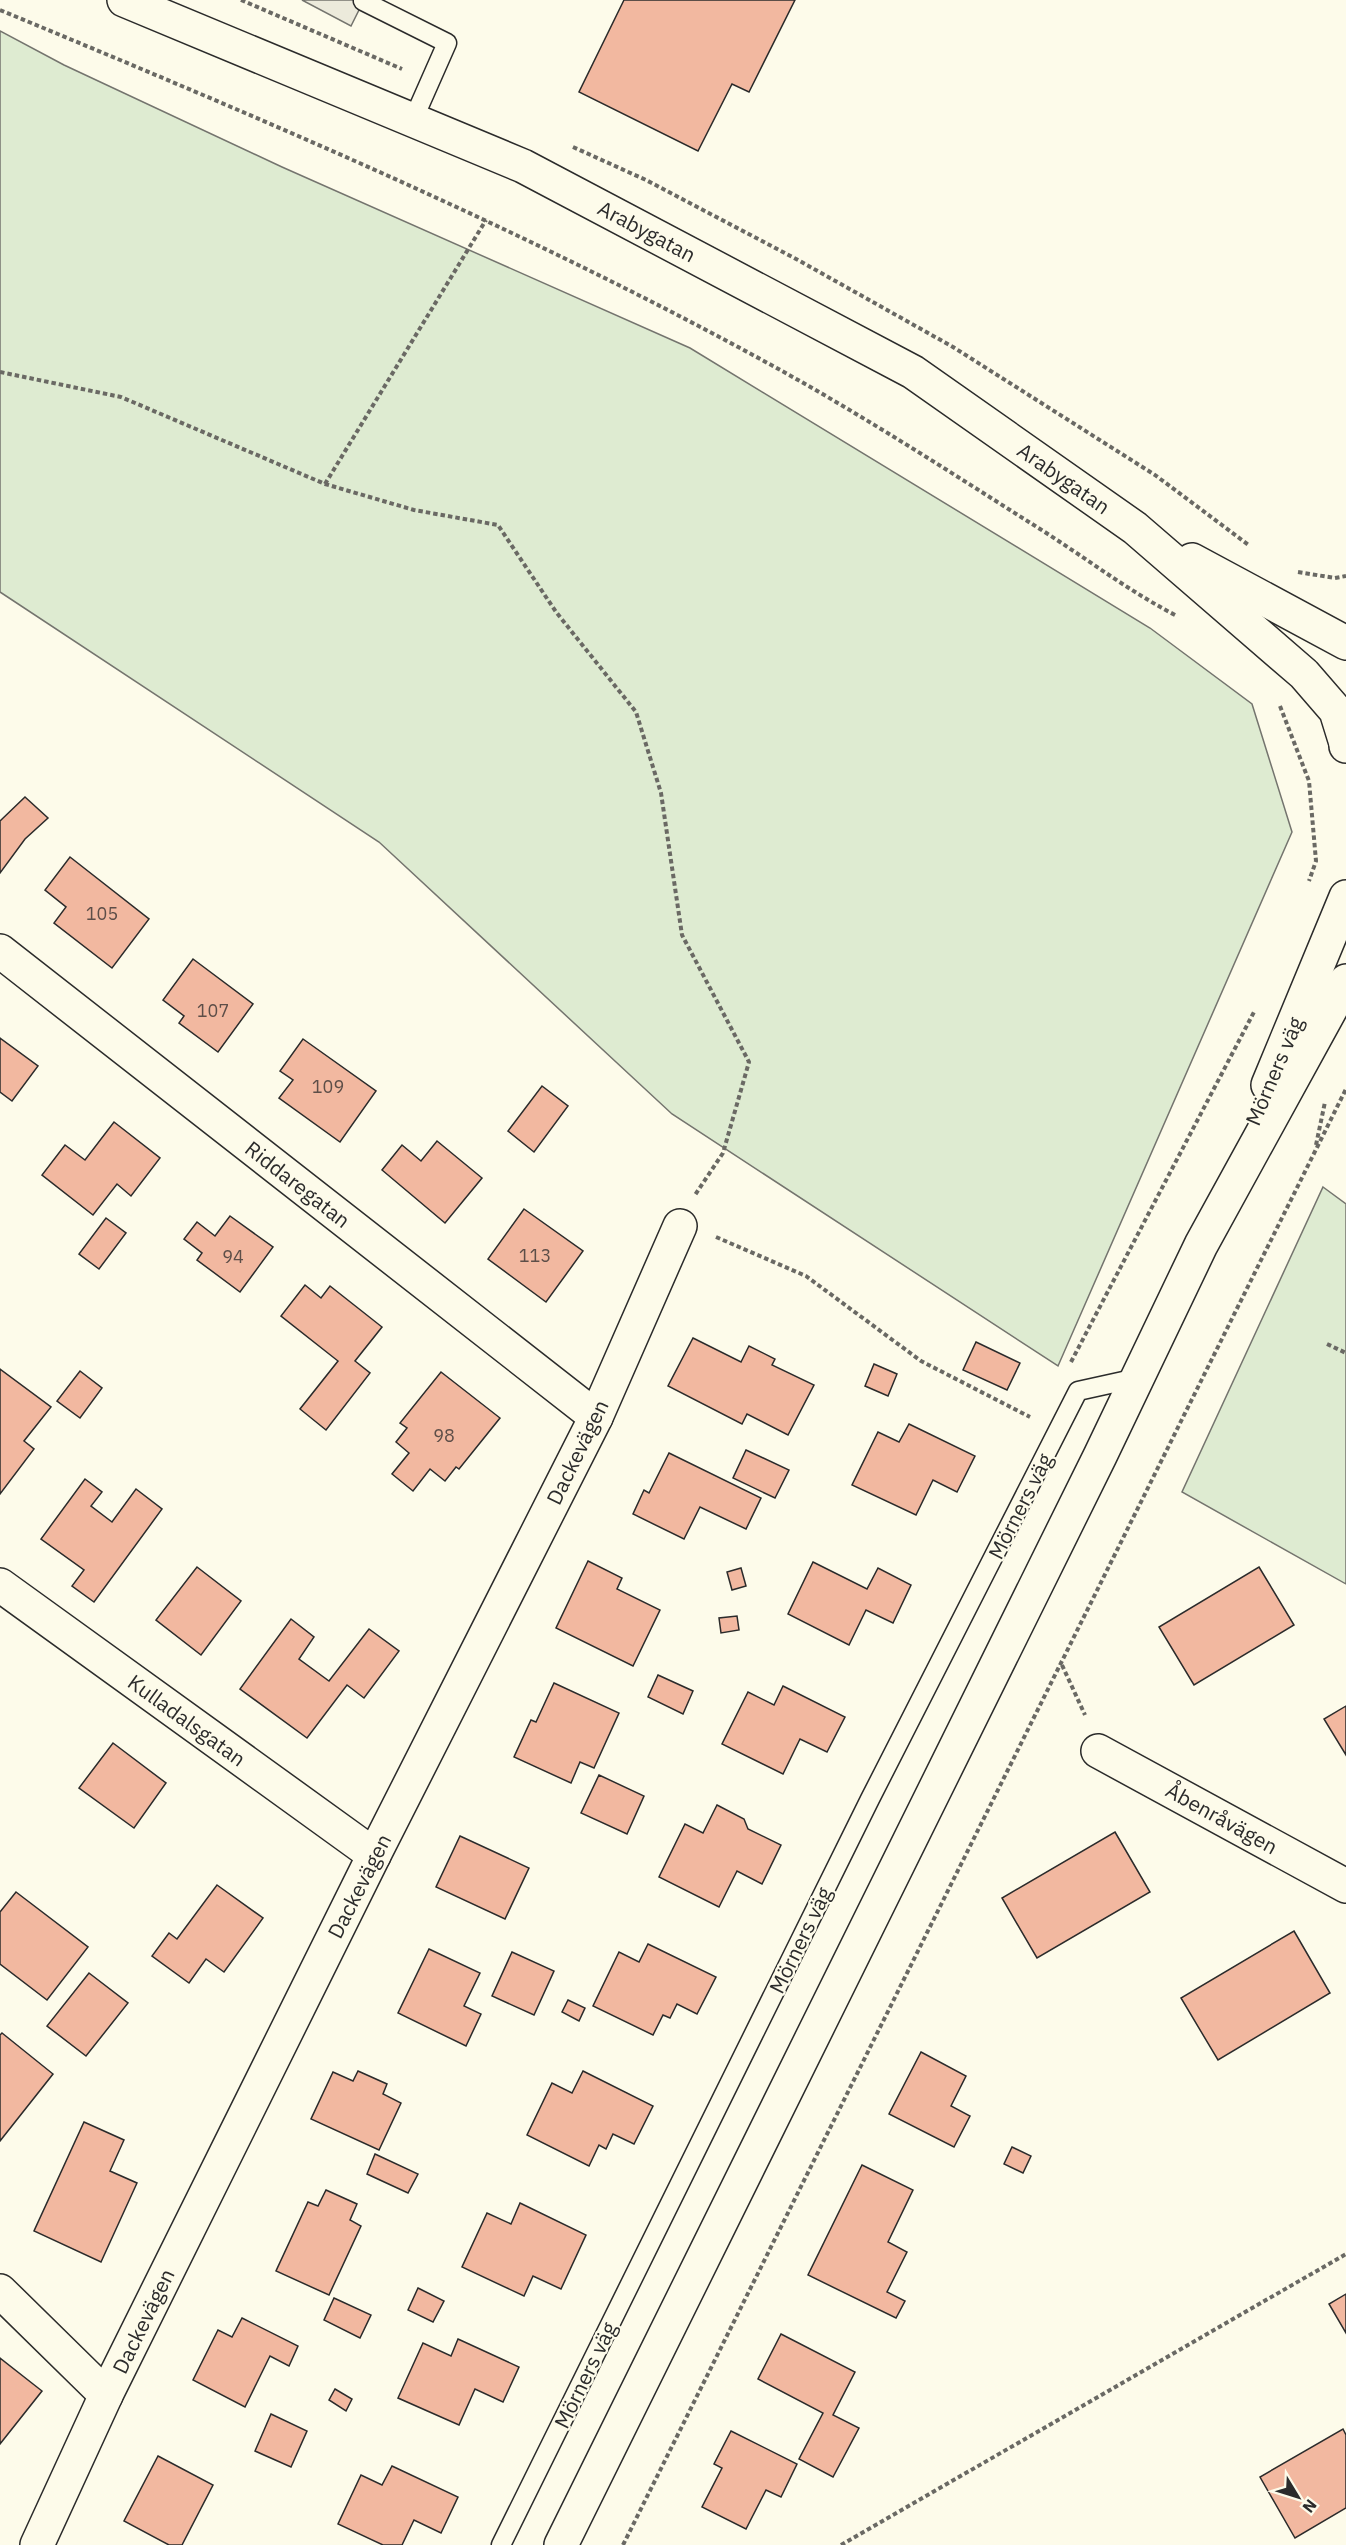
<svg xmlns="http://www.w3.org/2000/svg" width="1346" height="2545" font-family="'IBM Plex Sans',sans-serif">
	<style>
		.green { fill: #deebd1; stroke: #74746e; stroke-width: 1.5 }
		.parking { fill: #eceadb; stroke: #74746e; stroke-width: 1.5 }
		.building { fill: #f2b8a0; stroke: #2b2b2b; stroke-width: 1.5 }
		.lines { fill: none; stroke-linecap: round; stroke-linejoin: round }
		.service-casing { stroke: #2b2b2b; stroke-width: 21 }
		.minor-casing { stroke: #2b2b2b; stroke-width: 36 }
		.tertiary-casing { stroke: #2b2b2b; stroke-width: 36 }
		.secondary-casing { stroke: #2b2b2b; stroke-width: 36 }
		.path { stroke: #6a6964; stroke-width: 4; stroke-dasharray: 4.5 3; stroke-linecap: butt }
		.service { stroke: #fdfbea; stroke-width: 18 }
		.minor { stroke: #fdfbea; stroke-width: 33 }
		.tertiary { stroke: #fdfbea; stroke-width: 33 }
		.secondary { stroke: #fdfbea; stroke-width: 33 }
		.labels { text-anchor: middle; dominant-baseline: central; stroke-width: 4.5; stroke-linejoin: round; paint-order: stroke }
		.number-label { font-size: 18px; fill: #5d4e48 }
		.street-label { font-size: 21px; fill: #2b2b2b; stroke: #fdfbea }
	</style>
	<rect width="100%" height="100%" fill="#fdfbea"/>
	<g class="green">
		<polygon points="0,31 64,65 282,167 690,348 1150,628 1252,704 1292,832 1058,1366 672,1114 379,842 0,592"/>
		<polygon points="1323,1187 1346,1204 1346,1584 1182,1492"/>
	</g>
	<polygon class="parking" points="302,0 364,0 351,26"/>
	<g class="building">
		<polygon points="624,0 795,0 749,92 732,84 698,151 579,92"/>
		<polygon points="25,797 48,818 25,839 0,873 0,821"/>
		<polygon points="70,857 149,919 112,968 54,923 66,907 45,890"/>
		<polygon points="193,959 253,1004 218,1052 179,1023 184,1016 163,1000"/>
		<polygon points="0,1038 38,1066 12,1101 0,1092"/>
		<polygon points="303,1039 376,1091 340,1142 279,1098 293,1080 280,1071"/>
		<polygon points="542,1086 568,1106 534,1152 508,1131"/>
		<polygon points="114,1122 160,1158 131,1196 117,1184 93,1215 42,1175 65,1145 85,1160"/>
		<polygon points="437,1141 482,1178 445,1223 382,1170 402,1145 421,1161"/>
		<polygon points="524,1209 583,1251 546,1302 488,1259"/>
		<polygon points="230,1216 273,1247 240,1292 197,1260 202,1253 184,1239 197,1222 215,1236"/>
		<polygon points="106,1218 126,1233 99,1269 79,1254"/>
		<polygon points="305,1285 321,1298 330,1286 382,1327 355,1361 370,1373 326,1430 300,1409 338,1361 281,1316"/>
		<polygon points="693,1338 741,1362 749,1346 775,1359 772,1365 814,1385 788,1435 747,1414 742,1424 668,1386"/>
		<polygon points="976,1342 1020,1363 1007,1390 963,1370"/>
		<polygon points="874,1364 897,1374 888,1396 865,1386"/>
		<polygon points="0,1369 51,1407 24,1441 34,1449 0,1494"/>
		<polygon points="80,1371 102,1388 80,1418 57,1401"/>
		<polygon points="441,1372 500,1418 459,1469 456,1467 445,1481 430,1469 413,1491 392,1474 409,1453 396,1442 407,1428 400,1423"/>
		<polygon points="909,1424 975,1456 957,1492 933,1480 916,1515 852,1485 878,1432 899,1442"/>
		<polygon points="746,1450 789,1470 775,1498 733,1478"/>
		<polygon points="669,1453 761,1498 746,1529 700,1507 684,1539 633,1514 644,1490 649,1493"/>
		<polygon points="85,1479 102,1492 91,1506 112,1522 136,1489 162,1509 94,1602 72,1586 84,1570 41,1539"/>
		<polygon points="588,1561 622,1578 617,1589 660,1610 633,1666 556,1628"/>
		<polygon points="813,1562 867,1589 878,1568 911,1585 893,1623 866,1610 849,1645 788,1614"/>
		<polygon points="197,1567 241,1601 201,1655 156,1620"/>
		<polygon points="1259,1567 1294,1625 1194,1685 1159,1627"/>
		<polygon points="741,1568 746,1586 732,1590 727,1572"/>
		<polygon points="737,1616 739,1630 721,1633 719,1618"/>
		<polygon points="291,1619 314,1637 299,1659 329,1681 369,1629 399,1651 364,1698 347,1685 307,1738 240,1689"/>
		<polygon points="658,1675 693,1691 683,1714 648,1697"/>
		<polygon points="554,1683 619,1713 594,1768 580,1762 571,1783 514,1757 531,1720 536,1722"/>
		<polygon points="783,1686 845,1717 827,1752 800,1739 783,1774 722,1744 748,1692 774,1705"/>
		<polygon points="1346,1706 1346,1755 1324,1719"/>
		<polygon points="113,1743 166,1783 134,1828 79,1788"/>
		<polygon points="599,1775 644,1796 627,1834 581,1813"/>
		<polygon points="717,1805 744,1819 748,1829 781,1845 762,1884 737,1871 719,1907 659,1877 685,1824 703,1833"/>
		<polygon points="1115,1832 1150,1892 1037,1958 1002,1898"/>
		<polygon points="460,1836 529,1868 505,1919 436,1887"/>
		<polygon points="217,1885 263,1918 224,1972 206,1959 189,1983 152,1956 169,1933 177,1939"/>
		<polygon points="16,1892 88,1947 47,2000 0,1964 0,1912"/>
		<polygon points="1294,1931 1330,1993 1218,2060 1181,1998"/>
		<polygon points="648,1944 716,1977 697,2014 677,2004 670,2018 663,2015 653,2035 593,2006 619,1952 639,1962"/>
		<polygon points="429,1949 480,1973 464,2006 481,2014 466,2046 398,2013"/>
		<polygon points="512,1952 554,1971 534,2015 492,1996"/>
		<polygon points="89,1973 128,2003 86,2056 47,2026"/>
		<polygon points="568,2000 585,2008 579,2021 562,2012"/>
		<polygon points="2,2033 53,2074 0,2141 0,2035"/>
		<polygon points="921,2052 966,2076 951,2106 970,2116 954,2147 889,2114"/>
		<polygon points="358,2071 387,2084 383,2094 401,2103 379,2150 311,2119 333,2072 353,2081"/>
		<polygon points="583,2071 653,2106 634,2144 613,2134 606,2149 599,2145 589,2166 527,2135 552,2083 572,2093"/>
		<polygon points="84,2122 124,2140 110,2171 137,2183 101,2262 34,2231"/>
		<polygon points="1012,2147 1031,2156 1023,2173 1004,2164"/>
		<polygon points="375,2154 418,2174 408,2193 367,2174"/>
		<polygon points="862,2165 913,2190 888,2242 907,2252 887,2292 905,2301 896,2318 808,2275"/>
		<polygon points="326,2190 357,2204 350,2220 361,2226 329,2295 276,2271 308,2202 318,2206"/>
		<polygon points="520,2203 586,2235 561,2289 533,2276 524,2296 462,2267 487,2213 511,2224"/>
		<polygon points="418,2288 444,2301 433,2322 408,2310"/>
		<polygon points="1346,2294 1346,2333 1329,2304"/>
		<polygon points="334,2298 371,2315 360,2338 324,2320"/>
		<polygon points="242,2318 298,2346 289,2366 270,2356 245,2407 193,2380 218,2330 232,2337"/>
		<polygon points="781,2334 855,2372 833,2415 859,2428 833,2477 799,2459 823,2413 758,2379"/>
		<polygon points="458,2339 519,2367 503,2402 475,2389 459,2425 398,2398 423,2343 451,2356"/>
		<polygon points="0,2358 42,2391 0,2444"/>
		<polygon points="335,2389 352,2399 346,2411 329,2400"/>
		<polygon points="271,2414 307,2431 291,2467 255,2451"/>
		<polygon points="1343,2429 1346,2435 1346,2508 1295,2538 1260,2477"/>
		<polygon points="731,2431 797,2464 781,2497 766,2490 746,2529 702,2507 722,2468 714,2464"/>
		<polygon points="158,2456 213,2485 182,2545 169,2545 124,2521"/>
		<polygon points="392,2466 458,2497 441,2533 414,2520 402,2545 383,2545 338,2524 361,2475 382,2485"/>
	</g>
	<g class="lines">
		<defs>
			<g id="service">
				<polyline points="363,1 447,43 413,120"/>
				<polyline points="501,2545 870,1799 1078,1391 1137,1378"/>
			</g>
			<g id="minor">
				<polyline points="0,951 596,1417"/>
				<polyline points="0,1585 374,1855"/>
				<polyline points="1098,1751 1346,1886"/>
				<polyline points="0,2291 106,2395"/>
				<polyline points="37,2545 106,2395 374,1855 596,1417 680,1226"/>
			</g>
			<g id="tertiary">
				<polyline points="124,0 523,166 913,372 1135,528 1304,674 1336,711 1345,740"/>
				<polyline points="1192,560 1346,643"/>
			</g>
			<g id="secondary">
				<polyline points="1346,736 1346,746"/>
				<polyline points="1268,1085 1346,897"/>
				<polyline points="561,2545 1100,1456 1201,1245 1346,981"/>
			</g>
		</defs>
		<use href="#service" class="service-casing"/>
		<use href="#minor" class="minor-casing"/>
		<use href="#tertiary" class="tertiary-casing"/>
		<use href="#secondary" class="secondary-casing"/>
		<g class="path">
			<polyline points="241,0 402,69"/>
			<path d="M 0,10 C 263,119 524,229 773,366 C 864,416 953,474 1040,529 C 1086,558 1127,590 1175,615"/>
			<polyline points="573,147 646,180 798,260 953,347 1155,475 1250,546"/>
			<polyline points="0,372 121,397 325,484 414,510 498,525 556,612 636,712 661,793 682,935 749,1062 723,1153 695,1195"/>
			<polyline points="325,484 486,220"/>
			<polyline points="1298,572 1335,578 1346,576"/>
			<polyline points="1280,706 1309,781 1316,861 1309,881"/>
			<polyline points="1316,1145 1325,1102"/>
			<polyline points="716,1237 806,1276 921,1361 1030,1417"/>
			<polyline points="1327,1344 1346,1353"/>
			<polyline points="1071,1362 1254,1012"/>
			<polyline points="1062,1665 1085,1715"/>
			<polyline points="623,2545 1346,1089"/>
			<polyline points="841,2545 1346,2254"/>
		</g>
		<use href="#service" class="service"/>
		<use href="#minor" class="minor"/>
		<use href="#tertiary" class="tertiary"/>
		<use href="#secondary" class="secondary"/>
	</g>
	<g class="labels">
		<g class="number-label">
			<text x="102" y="913">105</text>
			<text x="213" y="1010">107</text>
			<text x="328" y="1086">109</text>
			<text x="535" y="1255">113</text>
			<text x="233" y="1256">94</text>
			<text x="444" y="1435">98</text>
		</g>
		<g class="street-label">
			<text transform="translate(647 231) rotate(28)">Arabygatan</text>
			<text transform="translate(1064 478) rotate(35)">Arabygatan</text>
			<text transform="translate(1274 1071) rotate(-67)">Mörners väg</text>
			<text transform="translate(298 1184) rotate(38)">Riddaregatan</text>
			<text transform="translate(577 1452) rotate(-64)">Dackevägen</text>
			<text transform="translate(1020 1506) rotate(-63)">Mörners väg</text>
			<text transform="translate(187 1720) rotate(36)">Kulladalsgatan</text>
			<text transform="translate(1222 1818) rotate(29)">Åbenråvägen</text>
			<text transform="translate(359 1886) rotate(-63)">Dackevägen</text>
			<text transform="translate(800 1940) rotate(-64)">Mörners väg</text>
			<text transform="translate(143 2321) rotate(-64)">Dackevägen</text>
			<text transform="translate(585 2375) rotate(-64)">Mörners väg</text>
		</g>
	</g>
	<g transform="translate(1298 2497) rotate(128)" stroke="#fdfbea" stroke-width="4.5" paint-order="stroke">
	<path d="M0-4.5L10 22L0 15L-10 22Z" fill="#2b2b2b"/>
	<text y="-9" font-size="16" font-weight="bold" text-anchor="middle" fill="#2b2b2b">N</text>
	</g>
</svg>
